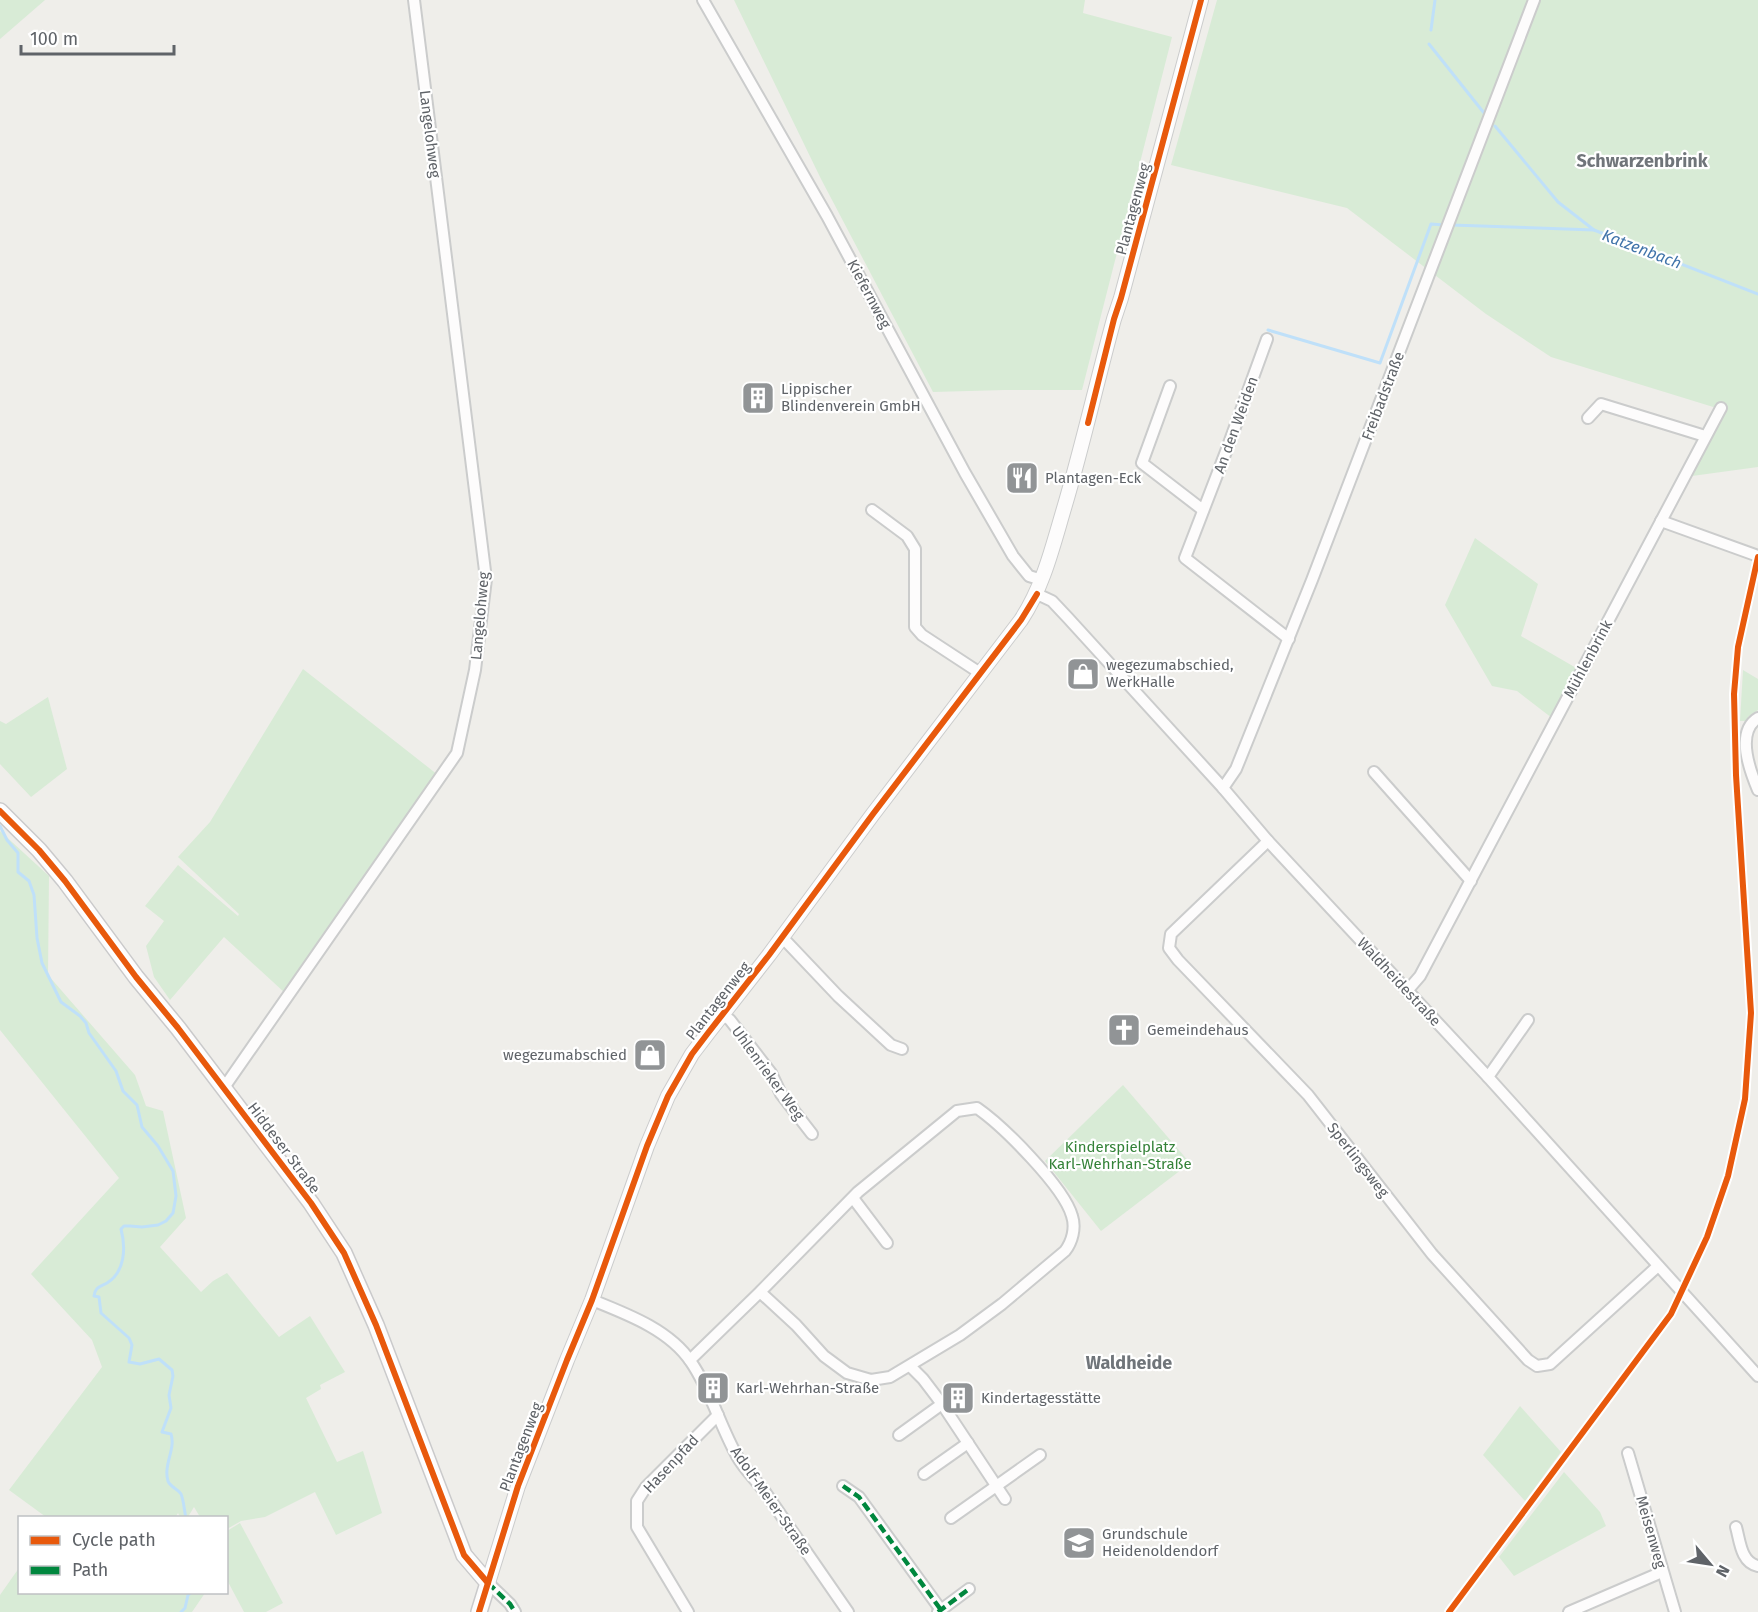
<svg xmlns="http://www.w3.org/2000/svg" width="1758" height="1612" font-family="'Fira Sans',sans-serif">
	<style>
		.green { fill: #d8ebd6 }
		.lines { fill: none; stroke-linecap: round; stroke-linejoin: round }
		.stream { stroke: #bfe0f9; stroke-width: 3 }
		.minor-casing { stroke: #cbcccc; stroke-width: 14 }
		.tertiary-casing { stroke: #cbcccc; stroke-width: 16 }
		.secondary-casing { stroke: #cacacb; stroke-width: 18 }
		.minor { stroke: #fdfcfc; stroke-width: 10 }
		.tertiary { stroke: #fdfcfc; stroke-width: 14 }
		.secondary { stroke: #fdfcfc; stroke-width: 15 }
		.quiet { stroke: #00873e; stroke-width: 4.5; stroke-dasharray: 9 4.5; stroke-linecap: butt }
		.cycleway-casing { stroke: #fff; stroke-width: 10 }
		.cycleway { stroke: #e8590c; stroke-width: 6 }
		.labels { text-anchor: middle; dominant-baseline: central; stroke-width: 4.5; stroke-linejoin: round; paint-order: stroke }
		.street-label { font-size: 15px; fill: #5f6368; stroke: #fff }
		.poi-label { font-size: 15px; fill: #5f6368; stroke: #fff; text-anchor: start }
		.park-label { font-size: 15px; fill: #348238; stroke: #fff }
		.water-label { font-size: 16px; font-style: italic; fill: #4174aa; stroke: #fff }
		.quarter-label { font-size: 18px; font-weight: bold; fill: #70757a; stroke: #fff }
	</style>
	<rect width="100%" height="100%" fill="#efeeea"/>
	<g class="green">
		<polygon points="0,0 45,0 0,39"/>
		<polygon points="734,0 1085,0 1083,13 1172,37 1082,390 1005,390 933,392 821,179"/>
		<polygon points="1217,0 1758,0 1758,467 1692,476 1723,410 1551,357 1486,314 1347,208 1171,165"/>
		<polygon points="1475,538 1538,584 1521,636 1578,669 1552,718 1517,691 1492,686 1445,605"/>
		<polygon points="303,669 438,775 356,888 285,993 224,937 170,1000 154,977 146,946 164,921 145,906 178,865 238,916 239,914 178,857 210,822"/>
		<polygon points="1743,670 1758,679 1758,710 1749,716 1746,721 1740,721"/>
		<polygon points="48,697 67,769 31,797 0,764 0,721 6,724"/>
		<polygon points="0,831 49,876 48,975 135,1075 146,1106 163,1111 186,1218 160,1247 201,1292 213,1281 227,1273 279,1337 310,1316 345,1372 320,1385 321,1389 306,1398 337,1462 363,1451 382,1513 336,1535 315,1492 265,1517 241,1521 227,1529 226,1518 200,1517 194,1507 188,1517 180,1517 178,1513 175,1518 46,1517 9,1490 102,1367 92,1340 31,1274 119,1178 0,1030"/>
		<polygon points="1123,1085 1190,1163 1101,1231 1045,1161"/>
		<polygon points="1520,1406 1561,1452 1525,1501 1483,1455"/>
		<polygon points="1564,1472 1600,1512 1606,1526 1514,1576 1499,1557"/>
		<polygon points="240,1523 283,1603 266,1612 244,1612 227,1580 227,1531"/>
		<polygon points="19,1568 20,1592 205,1593 192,1612 0,1612 0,1595"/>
	</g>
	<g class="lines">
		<g class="stream">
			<polyline points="1431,30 1435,0"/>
			<polyline points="1429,44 1484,113"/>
			<polyline points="1495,126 1558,202 1594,230 1758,294"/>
			<polyline points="1451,225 1594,230"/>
			<polyline points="1268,330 1380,363 1431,224 1444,225"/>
			<path d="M 0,826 L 7,840 L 18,853 L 18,872 L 29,881 L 34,895 L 37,938 L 42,963 L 61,1002 L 80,1016 L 86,1023 L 89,1033 L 116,1071 L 123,1091 L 137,1105 L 142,1127 L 158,1146 L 173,1171 L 176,1196 L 173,1213 L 166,1221 L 158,1225 L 142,1227 L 130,1226 L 124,1226 L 121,1229 C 126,1248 125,1272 107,1283 C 100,1287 95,1287 94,1296 L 99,1297 L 101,1313 L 129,1338 L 132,1345 L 129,1362 L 140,1364 L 159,1359 L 172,1370 L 173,1376 L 169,1395 L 171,1408 L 162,1432 L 171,1434 C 176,1449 163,1465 168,1481 C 170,1487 178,1489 181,1494 C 184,1501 184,1510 186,1518"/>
			<polyline points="181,1612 185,1608 188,1595 192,1592"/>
		</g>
		<defs>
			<g id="minor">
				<polyline points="703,0 827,216 965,473 1013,556 1029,576 1042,580"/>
				<polyline points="1267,339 1227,449 1185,558 1289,639"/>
				<polyline points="1170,386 1142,463 1203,510"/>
				<polyline points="1588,418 1601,404 1705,436"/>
				<polyline points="872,510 907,536 915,549 915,627 922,635 980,673"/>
				<polyline points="1661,521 1758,556"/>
				<polyline points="1037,594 1052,601 1068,618 1223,788 1268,841 1488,1077 1758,1376"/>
				<path d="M 1758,718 C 1735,732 1750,771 1758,790"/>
				<polyline points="1374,772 1471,881"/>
				<polyline points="1223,788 1236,769 1312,580 1534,0"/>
				<polyline points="1268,841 1171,934 1169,948 1178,960 1308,1095 1432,1254 1528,1360 1537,1366 1550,1364 1658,1266"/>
				<polyline points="782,937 838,996 891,1045 902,1049"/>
				<polyline points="1407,991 1420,976 1721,408"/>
				<polyline points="722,1014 730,1020 771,1073 781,1094 812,1134"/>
				<polyline points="1488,1077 1528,1020"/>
				<polyline points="223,1089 457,753 475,670 486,579 414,0"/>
				<polyline points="853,1198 887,1243"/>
				<path d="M 592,1300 C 627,1314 670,1330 691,1362 C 711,1391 720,1426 737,1456 C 744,1469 756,1480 765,1492 C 793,1532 820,1572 848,1612"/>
				<path d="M 690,1360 L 760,1292 L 796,1325 L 824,1356 L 847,1373 L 871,1380 L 890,1377 L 960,1335 L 1002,1304 L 1065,1251 C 1072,1242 1076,1228 1072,1216 C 1064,1187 1003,1126 977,1108 L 957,1111 L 858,1192 L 760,1292"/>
				<polyline points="910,1366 923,1379 942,1404 1005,1499"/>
				<polyline points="899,1435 942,1404"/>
				<polyline points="1628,1453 1675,1612"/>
				<polyline points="924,1474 968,1443"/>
				<polyline points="843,1486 859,1497 941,1610"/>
				<polyline points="951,1518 1040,1455"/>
				<path d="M 1736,1527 C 1740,1541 1741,1563 1758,1566"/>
				<polyline points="488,1583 510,1604 515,1612"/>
				<polyline points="688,1612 637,1527 637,1501 646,1487 718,1415"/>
				<polyline points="938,1612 969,1589"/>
				<polyline points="1569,1612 1662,1572"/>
			</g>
			<path id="tertiary" d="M 488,1583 L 518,1486 L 567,1360 L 592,1300 L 647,1146 L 668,1096 L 692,1054 L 708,1033 L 769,955 L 873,814 L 1021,620 C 1044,585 1053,545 1065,505 C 1083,444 1097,381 1114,319 L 1121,298 L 1201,0"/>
			<polyline id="secondary" points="0,811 39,850 65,881 136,977 178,1028 311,1203 344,1253 376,1325 464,1555 488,1583 479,1612"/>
		</defs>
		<use href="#minor" class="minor-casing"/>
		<use href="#tertiary" class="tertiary-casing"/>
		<use href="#secondary" class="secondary-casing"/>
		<use href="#minor" class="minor"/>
		<use href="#tertiary" class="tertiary"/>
		<use href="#secondary" class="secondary"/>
		<g class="quiet">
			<polyline points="843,1486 859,1497 941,1610"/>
			<polyline points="488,1583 510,1604 515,1612"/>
			<polyline points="938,1612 969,1589"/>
		</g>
		<defs>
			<g id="cycleway">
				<polyline points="1088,423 1114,319 1121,298 1201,0"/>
				<polyline points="0,811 39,850 65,881 136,977 178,1028 311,1203 344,1253 376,1325 464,1555 488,1583"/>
				<polyline points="479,1612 518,1486 567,1360 592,1300 647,1146 668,1096 692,1054 708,1033 769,955 873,814 1021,620 1037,594"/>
				<polyline points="1449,1612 1671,1314 1707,1237 1728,1176 1745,1099 1751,1013 1736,775 1734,694 1738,647 1758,557"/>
			</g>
		</defs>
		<use href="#cycleway" class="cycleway-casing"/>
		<use href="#cycleway" class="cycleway"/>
	</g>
	<defs>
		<symbol id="building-square" viewBox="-11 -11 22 22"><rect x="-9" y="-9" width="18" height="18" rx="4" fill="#919496" stroke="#fff"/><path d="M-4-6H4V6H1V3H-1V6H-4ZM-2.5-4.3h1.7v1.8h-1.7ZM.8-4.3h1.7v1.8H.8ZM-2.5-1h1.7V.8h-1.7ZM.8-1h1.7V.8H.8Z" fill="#fff"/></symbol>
		<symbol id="restaurant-square" viewBox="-11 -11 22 22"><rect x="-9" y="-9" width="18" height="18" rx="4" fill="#919496" stroke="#fff"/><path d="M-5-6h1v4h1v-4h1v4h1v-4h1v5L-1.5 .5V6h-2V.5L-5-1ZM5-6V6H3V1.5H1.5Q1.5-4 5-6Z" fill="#fff"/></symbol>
		<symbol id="shop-square" viewBox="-11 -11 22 22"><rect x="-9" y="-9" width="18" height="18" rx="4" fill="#919496" stroke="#fff"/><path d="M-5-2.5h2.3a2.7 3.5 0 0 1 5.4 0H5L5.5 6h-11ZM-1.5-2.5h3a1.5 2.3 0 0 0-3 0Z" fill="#fff"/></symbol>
		<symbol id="church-square" viewBox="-11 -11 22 22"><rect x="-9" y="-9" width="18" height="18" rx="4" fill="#919496" stroke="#fff"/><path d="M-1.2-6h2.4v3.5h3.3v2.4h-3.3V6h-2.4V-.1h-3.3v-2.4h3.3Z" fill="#fff"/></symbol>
		<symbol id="school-square" viewBox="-11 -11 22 22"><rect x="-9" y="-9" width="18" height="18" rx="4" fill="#919496" stroke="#fff"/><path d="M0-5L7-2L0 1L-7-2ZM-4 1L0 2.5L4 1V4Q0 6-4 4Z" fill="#fff"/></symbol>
	</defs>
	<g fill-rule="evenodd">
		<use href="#building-square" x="739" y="379" width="38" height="38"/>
		<use href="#restaurant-square" x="1003" y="459" width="38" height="38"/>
		<use href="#shop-square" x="1064" y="655" width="38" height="38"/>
		<use href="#church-square" x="1105" y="1011" width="38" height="38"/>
		<use href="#shop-square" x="631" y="1036" width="38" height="38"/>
		<use href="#building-square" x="694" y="1369" width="38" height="38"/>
		<use href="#building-square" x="939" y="1379" width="38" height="38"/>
		<use href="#school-square" x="1060" y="1524" width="38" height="38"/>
	</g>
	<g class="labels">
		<g class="street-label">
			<text transform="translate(430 134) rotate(83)">Langelohweg</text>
			<text transform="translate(1133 209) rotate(-75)">Plantagenweg</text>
			<text transform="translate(869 294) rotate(62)">Kiefernweg</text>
			<text transform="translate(1383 396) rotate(-69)">Freibadstraße</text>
			<text transform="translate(1236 425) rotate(-70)">An den Weiden</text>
			<text transform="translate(480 616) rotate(-85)">Langelohweg</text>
			<text transform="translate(1588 659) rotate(-62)">Mühlenbrink</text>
			<text transform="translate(1399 982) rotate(47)">Waldheidestraße</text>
			<text transform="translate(718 1001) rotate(-52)">Plantagenweg</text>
			<text transform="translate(768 1073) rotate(54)">Uhlenrieker Weg</text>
			<text transform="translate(284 1148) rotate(53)">Hiddeser Straße</text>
			<text transform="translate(1358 1160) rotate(52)">Sperlingsweg</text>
			<text transform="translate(521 1447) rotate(-69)">Plantagenweg</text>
			<text transform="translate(671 1464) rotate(-47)">Hasenpfad</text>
			<text transform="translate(771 1501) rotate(55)">Adolf-Meier-Straße</text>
			<text transform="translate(1651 1532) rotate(74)">Meisenweg</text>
		</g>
		<g class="poi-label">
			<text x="781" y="389">Lippischer<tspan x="781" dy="17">Blindenverein GmbH</tspan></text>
			<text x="1045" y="478">Plantagen-Eck</text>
			<text x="1106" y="665">wegezumabschied,<tspan x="1106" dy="17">WerkHalle</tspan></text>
			<text x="1147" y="1030">Gemeindehaus</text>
			<text x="627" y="1055" text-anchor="end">wegezumabschied</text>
			<text x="736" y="1388">Karl-Wehrhan-Straße</text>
			<text x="981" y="1398">Kindertagesstätte</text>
			<text x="1102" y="1534">Grundschule<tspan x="1102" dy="17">Heidenoldendorf</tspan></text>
		</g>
		<g class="park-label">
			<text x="1120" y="1147">Kinderspielplatz<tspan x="1120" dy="17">Karl-Wehrhan-Straße</tspan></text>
		</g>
		<g class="water-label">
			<text transform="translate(1642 249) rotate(21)">Katzenbach</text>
		</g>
		<g class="quarter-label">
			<text x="1642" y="161">Schwarzenbrink</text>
			<text x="1129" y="1363">Waldheide</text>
		</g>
	</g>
	<rect x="18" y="1516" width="210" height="78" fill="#ffffff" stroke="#bfc1c3" stroke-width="1.5"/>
	<rect x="30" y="1536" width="30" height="9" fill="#e8590c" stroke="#bfc1c3" stroke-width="1.5"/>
	<text x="72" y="1546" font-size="18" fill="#5f6368">Cycle path</text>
	<rect x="30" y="1566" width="30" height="9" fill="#00873e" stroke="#bfc1c3" stroke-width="1.5"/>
	<text x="72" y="1576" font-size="18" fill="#5f6368">Path</text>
	<g transform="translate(1710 1564) rotate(119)" stroke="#ffffff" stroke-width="4.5" paint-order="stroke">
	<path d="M0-4.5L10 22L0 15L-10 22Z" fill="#5f6368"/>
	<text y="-9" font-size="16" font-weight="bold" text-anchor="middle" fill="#5f6368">N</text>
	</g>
	<path d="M21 45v9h153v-9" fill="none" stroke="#5f6368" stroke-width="3"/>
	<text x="30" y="45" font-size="18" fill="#5f6368" stroke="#ffffff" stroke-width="4.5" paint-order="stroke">100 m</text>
</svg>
